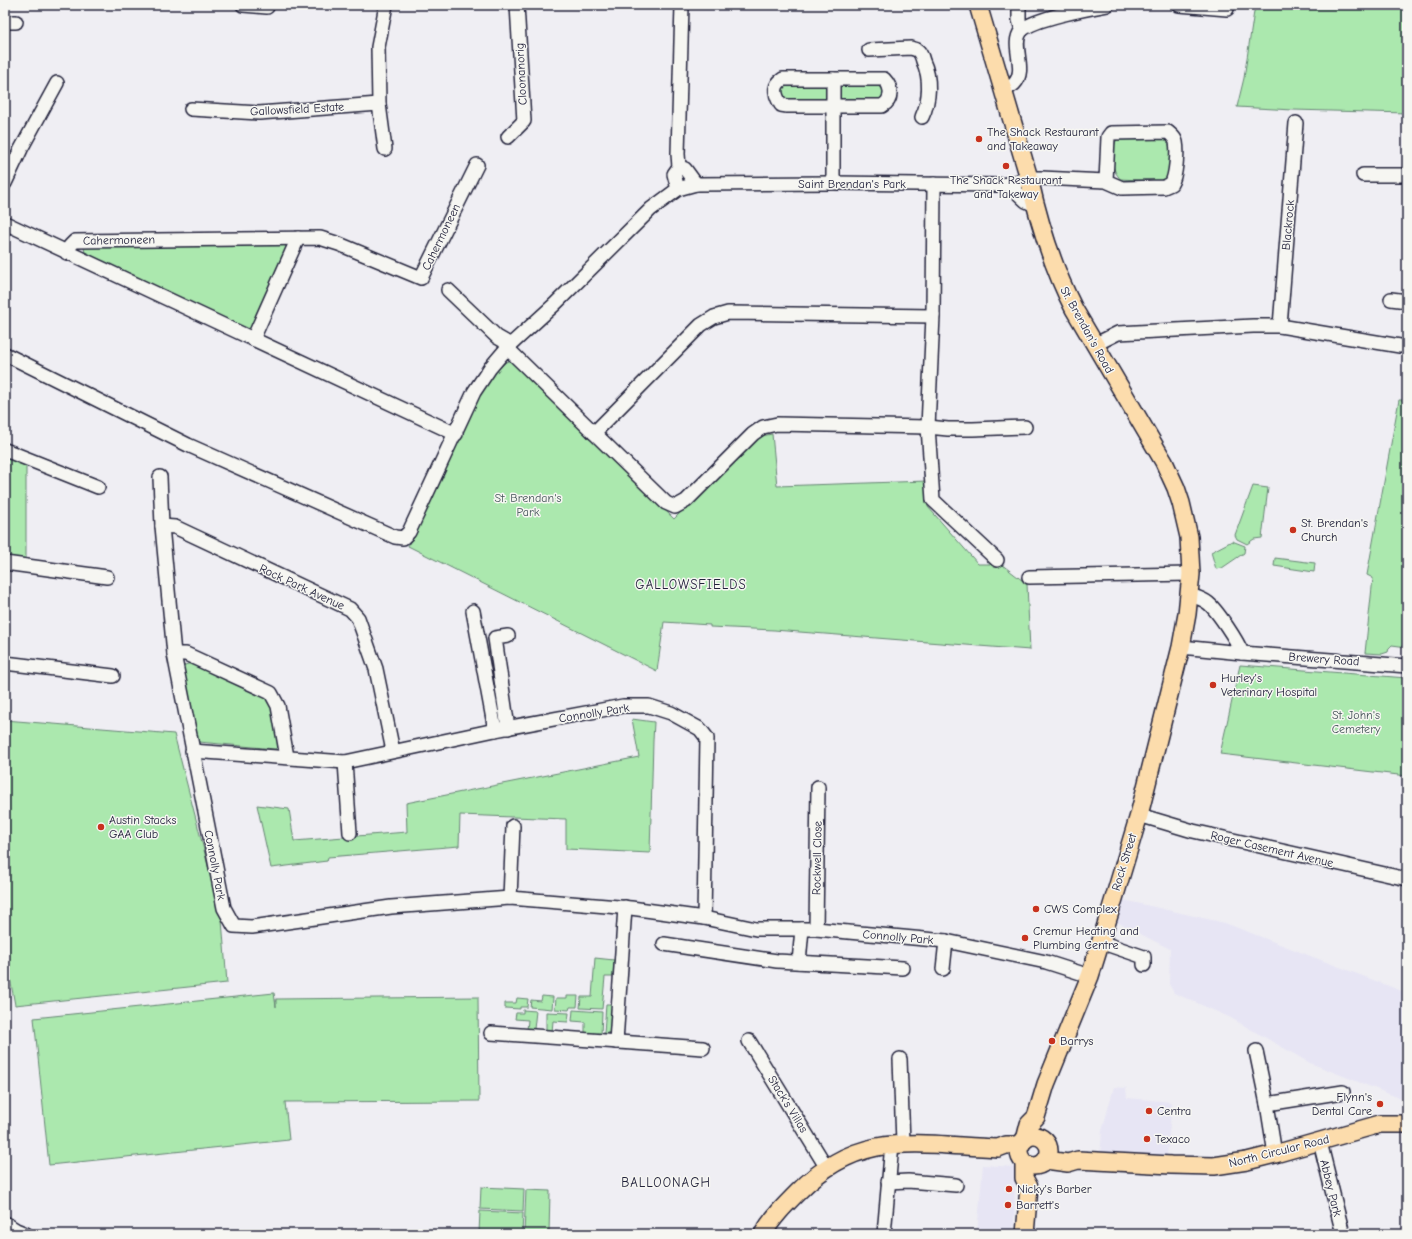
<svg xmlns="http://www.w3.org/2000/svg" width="1412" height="1239" font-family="'Comic Neue',sans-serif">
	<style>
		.built { fill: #e7e5f4 }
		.green { fill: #abe8ae; stroke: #668574 }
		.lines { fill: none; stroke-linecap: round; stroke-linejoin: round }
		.minor-casing { stroke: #22223b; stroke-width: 16 }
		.major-casing { stroke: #22223b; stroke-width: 20 }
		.minor { stroke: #f6f6f2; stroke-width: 13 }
		.major { stroke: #fcdcac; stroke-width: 17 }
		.poi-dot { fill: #c8321e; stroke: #f6f6f2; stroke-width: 1.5 }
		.labels { text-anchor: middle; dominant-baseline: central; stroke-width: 3; stroke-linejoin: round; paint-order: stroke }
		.street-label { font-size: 12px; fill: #22223b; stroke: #f6f6f2 }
		.poi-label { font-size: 12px; fill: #22223b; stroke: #f6f6f2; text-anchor: start }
		.park-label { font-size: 12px; fill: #445458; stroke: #f6f6f2 }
		.neighbourhood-label { font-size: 13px; letter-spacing: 1px; fill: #22223b; stroke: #f6f6f2 }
	</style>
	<rect width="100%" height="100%" fill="#efeef3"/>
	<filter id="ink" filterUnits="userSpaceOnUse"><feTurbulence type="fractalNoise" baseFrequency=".025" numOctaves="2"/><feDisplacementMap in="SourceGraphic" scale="8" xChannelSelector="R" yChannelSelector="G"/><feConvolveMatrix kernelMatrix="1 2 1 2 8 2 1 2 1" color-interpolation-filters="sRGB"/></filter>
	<g filter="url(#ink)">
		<g class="built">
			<polygon points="1119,899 1225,923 1407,993 1407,1101 1310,1063 1229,1017 1174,993 1169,984 1170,949 1113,920"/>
			<polygon points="1114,1087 1126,1088 1127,1098 1172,1102 1167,1157 1100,1157 1102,1131"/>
			<polygon points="983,1165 1015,1167 1014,1234 977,1234"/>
		</g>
		<g class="green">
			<polygon points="1255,5 1407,5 1407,113 1293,110 1237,107 1244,78"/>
			<polygon points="826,81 830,100 783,101 781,88 783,84"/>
			<polygon points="840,82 879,82 885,90 885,100 837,100"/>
			<path d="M 1165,136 L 1171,144 L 1169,174 L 1167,178 L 1161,181 L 1120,179 C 1119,177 1116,174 1115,171 C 1111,164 1113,144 1118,137 Z"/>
			<polygon points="89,245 288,245 253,327 248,330 85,253 84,247"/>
			<polygon points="511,360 674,519 757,437 772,434 777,486 927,481 928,507 978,564 1001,564 1027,584 1030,650 774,630 710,627 710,625 664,622 657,671 408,546 484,383 506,362"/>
			<polygon points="1407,382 1407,647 1392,645 1389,648 1388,652 1382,654 1365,653 1373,578 1367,575 1399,400 1404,400"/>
			<polygon points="5,456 26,464 26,559 5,557"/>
			<polygon points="1253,486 1268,488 1262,538 1254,539 1247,544 1237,539 1235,535"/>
			<polygon points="1232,541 1245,546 1244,553 1222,568 1216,569 1211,552"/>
			<polygon points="1275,558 1315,563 1314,572 1274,566"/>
			<polygon points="191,663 260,694 269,700 274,709 280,746 275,749 199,742 195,736 180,670 185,665"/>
			<polygon points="1240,665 1407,678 1407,776 1220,754"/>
			<polygon points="632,719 654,722 653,741 650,853 566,849 566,819 460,815 459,846 328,857 327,861 271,868 257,805 289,809 294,841 407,832 406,803 639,757"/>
			<polygon points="5,720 174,734 222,920 227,983 15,1005 5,951"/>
			<polygon points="595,958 614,960 613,977 605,977 602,1009 580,1008 581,997 592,997"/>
			<polygon points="274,993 276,1007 276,999 478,997 479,1101 285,1102 289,1140 49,1165 34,1018"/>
			<polygon points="542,996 553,997 552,1009 530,1007 531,1000 541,1001"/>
			<polygon points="567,996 578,996 577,1007 570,1007 569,1010 555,1009 556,998 567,998"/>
			<polygon points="517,998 528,999 527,1007 520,1007 520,1009 505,1008 505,1003 516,1003"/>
			<polygon points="606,1004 614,1004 610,1032 604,1034"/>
			<polygon points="523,1010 536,1011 534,1029 527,1030 528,1020 515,1019 516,1013 523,1013"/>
			<polygon points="573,1010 602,1012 601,1035 585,1034 585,1022 572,1021"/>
			<polygon points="546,1012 569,1013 568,1022 553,1021 552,1032 546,1030"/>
			<polygon points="481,1187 524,1189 523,1211 480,1209"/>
			<polygon points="526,1190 550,1191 549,1234 524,1234"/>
			<polygon points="480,1211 523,1213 522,1234 479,1233"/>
		</g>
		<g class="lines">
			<defs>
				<g id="minor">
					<polyline points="243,5 267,7"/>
					<polyline points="1019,5 1019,20 1022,30"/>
					<polyline points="1179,5 1227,9"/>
					<polyline points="5,22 16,22"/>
					<path d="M 869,50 L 911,48 C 913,49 915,49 917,50 C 920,52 922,57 923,61 C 931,78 930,100 922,117"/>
					<path d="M 783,79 L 884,79 C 892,87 893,100 882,106 L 787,106 L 781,105 C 775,95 772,86 783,79 Z"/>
					<path d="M 1003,89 C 1006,88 1011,87 1014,84 C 1028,70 1010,45 1021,31 C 1032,19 1090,8 1107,5"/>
					<polyline points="191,109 259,113 379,104"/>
					<polyline points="508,137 524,121 517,5"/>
					<polyline points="385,149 379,104 378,47 386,5"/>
					<polyline points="679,167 685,169 696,184"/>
					<polyline points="1363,175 1407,175"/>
					<polyline points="5,183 21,149 57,83"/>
					<polyline points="833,183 833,79"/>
					<polyline points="934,184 933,316 928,427 933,500 997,560"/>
					<polyline points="1008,184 1026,201 1035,205"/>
					<polyline points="678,189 674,174 679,167 678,154 682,5"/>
					<polyline points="5,223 456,434"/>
					<polyline points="67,253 70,246 75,241 320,238 339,244 421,278 477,165"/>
					<polyline points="448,290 497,337 511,345"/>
					<polyline points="1391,299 1407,301"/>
					<polyline points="1280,326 1296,123"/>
					<polyline points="253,339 298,238"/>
					<polyline points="1094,345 1118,333 1253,326 1280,326 1400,346"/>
					<polyline points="507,348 666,503 675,507 686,501 753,434 763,427 777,424 928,427 948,429 973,429 1025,427"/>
					<path d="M 5,354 L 188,445 L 395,537 L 403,538 L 409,532 L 474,392 L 490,368 L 507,348 L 554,305 L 651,209 L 678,189 L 696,184 L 833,183 L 1000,185 L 1008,184 L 1029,178 L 1041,178 L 1106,181 L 1122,188 L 1164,187 L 1171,184 C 1176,176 1178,152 1176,142 C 1175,137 1171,135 1168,132 L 1111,133 L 1108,137 L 1106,181"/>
					<polyline points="594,433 701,325 714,317 728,313 933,316"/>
					<polyline points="5,450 98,487"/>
					<polyline points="160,477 162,526 174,654 224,908 234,926 252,927 391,907 510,898 631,908 704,918 756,929 816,929 946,941 1046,962 1090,976"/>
					<polyline points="162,526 175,527 350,609 358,618 376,669 393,751"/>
					<polyline points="5,563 107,577"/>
					<polyline points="1029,577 1191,574"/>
					<path d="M 1190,595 C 1196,597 1203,599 1208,603 C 1217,610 1238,642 1242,653"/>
					<polyline points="473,611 495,730"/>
					<polyline points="1181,647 1242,653 1407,666"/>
					<polyline points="174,654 186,654 271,693 278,706 287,757"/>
					<polyline points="5,663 113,676"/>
					<polyline points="508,728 495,638 508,636"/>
					<polyline points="192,751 345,762 495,730 623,706 649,706 671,713 700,729 707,738 704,918"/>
					<polyline points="345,762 350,833"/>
					<polyline points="1139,815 1193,831 1407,879"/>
					<polyline points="510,898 513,826"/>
					<polyline points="816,929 818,787"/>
					<polyline points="1100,942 1144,957 1144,965"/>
					<polyline points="664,944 777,961 903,968"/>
					<polyline points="799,962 802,929"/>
					<polyline points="943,969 946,941"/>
					<polyline points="491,1033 703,1048"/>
					<polyline points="749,1041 827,1168"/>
					<polyline points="616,1042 625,907"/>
					<polyline points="1256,1051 1267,1104 1275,1154"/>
					<polyline points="900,1059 903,1143"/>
					<polyline points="1267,1104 1343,1092"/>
					<polyline points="1320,1142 1343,1234"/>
					<polyline points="888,1182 908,1181 956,1185"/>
					<polyline points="5,1223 16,1230 26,1234"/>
					<polyline points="884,1234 892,1144"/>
				</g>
				<g id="major">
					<path d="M 978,5 L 1029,178 C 1039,223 1053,268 1074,309 L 1164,462 L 1176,488 L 1181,503 L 1189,537 L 1191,574 L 1187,614 L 1181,647 L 1139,815 L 1110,912 L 1090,976 L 1046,1084 L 1036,1117 L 1029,1124 L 1025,1140"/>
					<circle cx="1034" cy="1151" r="15"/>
					<polyline points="1046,1160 1068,1163 1078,1160 1171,1165 1214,1166 1247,1161 1275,1154 1380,1124 1407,1124"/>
					<polyline points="1024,1163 1024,1178 1029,1187 1025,1234"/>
					<path d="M 763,1234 C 772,1218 785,1205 798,1192 C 861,1128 918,1145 998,1148 L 1006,1145 L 1021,1145"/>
				</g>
			</defs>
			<use href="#minor" class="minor-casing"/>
			<use href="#major" class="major-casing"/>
			<use href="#minor" class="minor"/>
			<use href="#major" class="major"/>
		</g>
	</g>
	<g class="poi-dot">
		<circle cx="979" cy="139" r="4"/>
		<circle cx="1006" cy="166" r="4"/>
		<circle cx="1293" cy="530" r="4"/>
		<circle cx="1213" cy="685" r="4"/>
		<circle cx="101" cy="827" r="4"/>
		<circle cx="1036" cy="909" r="4"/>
		<circle cx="1025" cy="938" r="4"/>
		<circle cx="1052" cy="1041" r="4"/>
		<circle cx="1380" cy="1104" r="4"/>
		<circle cx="1149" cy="1111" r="4"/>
		<circle cx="1147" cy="1139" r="4"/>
		<circle cx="1009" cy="1189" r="4"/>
		<circle cx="1008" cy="1205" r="4"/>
	</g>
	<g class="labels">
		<g class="street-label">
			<text transform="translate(521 74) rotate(-93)">Cloonanorig</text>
			<text transform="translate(297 109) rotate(-3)">Gallowsfield Estate</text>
			<text x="852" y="184">Saint Brendan's Park</text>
			<text transform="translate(1288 225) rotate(-85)">Blackrock</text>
			<text transform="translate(441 237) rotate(-64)">Cahermoneen</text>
			<text transform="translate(119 240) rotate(-1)">Cahermoneen</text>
			<text transform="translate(1087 330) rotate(61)">St. Brendan's Road</text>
			<text transform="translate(302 587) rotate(25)">Rock Park Avenue</text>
			<text transform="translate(1324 659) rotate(4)">Brewery Road</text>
			<text transform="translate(594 713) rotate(-9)">Connolly Park</text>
			<text transform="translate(1272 849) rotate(13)">Roger Casement Avenue</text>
			<text transform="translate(817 858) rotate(-89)">Rockwell Close</text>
			<text transform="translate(1124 862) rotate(-73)">Rock Street</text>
			<text transform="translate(215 865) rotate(79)">Connolly Park</text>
			<text transform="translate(898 937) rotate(5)">Connolly Park</text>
			<text transform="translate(788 1104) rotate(58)">Stack's Villas</text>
			<text transform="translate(1279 1151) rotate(-14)">North Circular Road</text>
			<text transform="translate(1331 1188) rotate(76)">Abbey Park</text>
		</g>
		<g class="poi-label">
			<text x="987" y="132">The Shack Restaurant<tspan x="987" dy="14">and Takeaway</tspan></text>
			<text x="1006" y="180" text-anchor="middle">The Shack Restaurant<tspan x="1006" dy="14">and Takeway</tspan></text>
			<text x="1301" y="523">St. Brendan's<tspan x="1301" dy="14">Church</tspan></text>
			<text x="1221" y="678">Hurley's<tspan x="1221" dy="14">Veterinary Hospital</tspan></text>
			<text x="109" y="820">Austin Stacks<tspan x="109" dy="14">GAA Club</tspan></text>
			<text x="1044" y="909">CWS Complex</text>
			<text x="1033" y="931">Cremur Heating and<tspan x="1033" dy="14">Plumbing Centre</tspan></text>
			<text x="1060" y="1041">Barrys</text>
			<text x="1372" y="1097" text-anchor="end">Flynn's<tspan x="1372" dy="14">Dental Care</tspan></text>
			<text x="1157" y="1111">Centra</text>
			<text x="1155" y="1139">Texaco</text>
			<text x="1017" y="1189">Nicky's Barber</text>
			<text x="1016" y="1205">Barrett's</text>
		</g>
		<g class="park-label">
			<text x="528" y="498">St. Brendan's<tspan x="528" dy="14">Park</tspan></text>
			<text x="1356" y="715">St. John's<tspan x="1356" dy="14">Cemetery</tspan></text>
		</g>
		<g class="neighbourhood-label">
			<text x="691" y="584">GALLOWSFIELDS</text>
			<text x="666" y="1182">BALLOONAGH</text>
		</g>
	</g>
	<rect width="1412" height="1239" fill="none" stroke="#f6f6f2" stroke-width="20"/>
	<rect x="10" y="10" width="1392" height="1219" fill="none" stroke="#22223b" stroke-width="1.5" filter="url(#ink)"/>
</svg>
